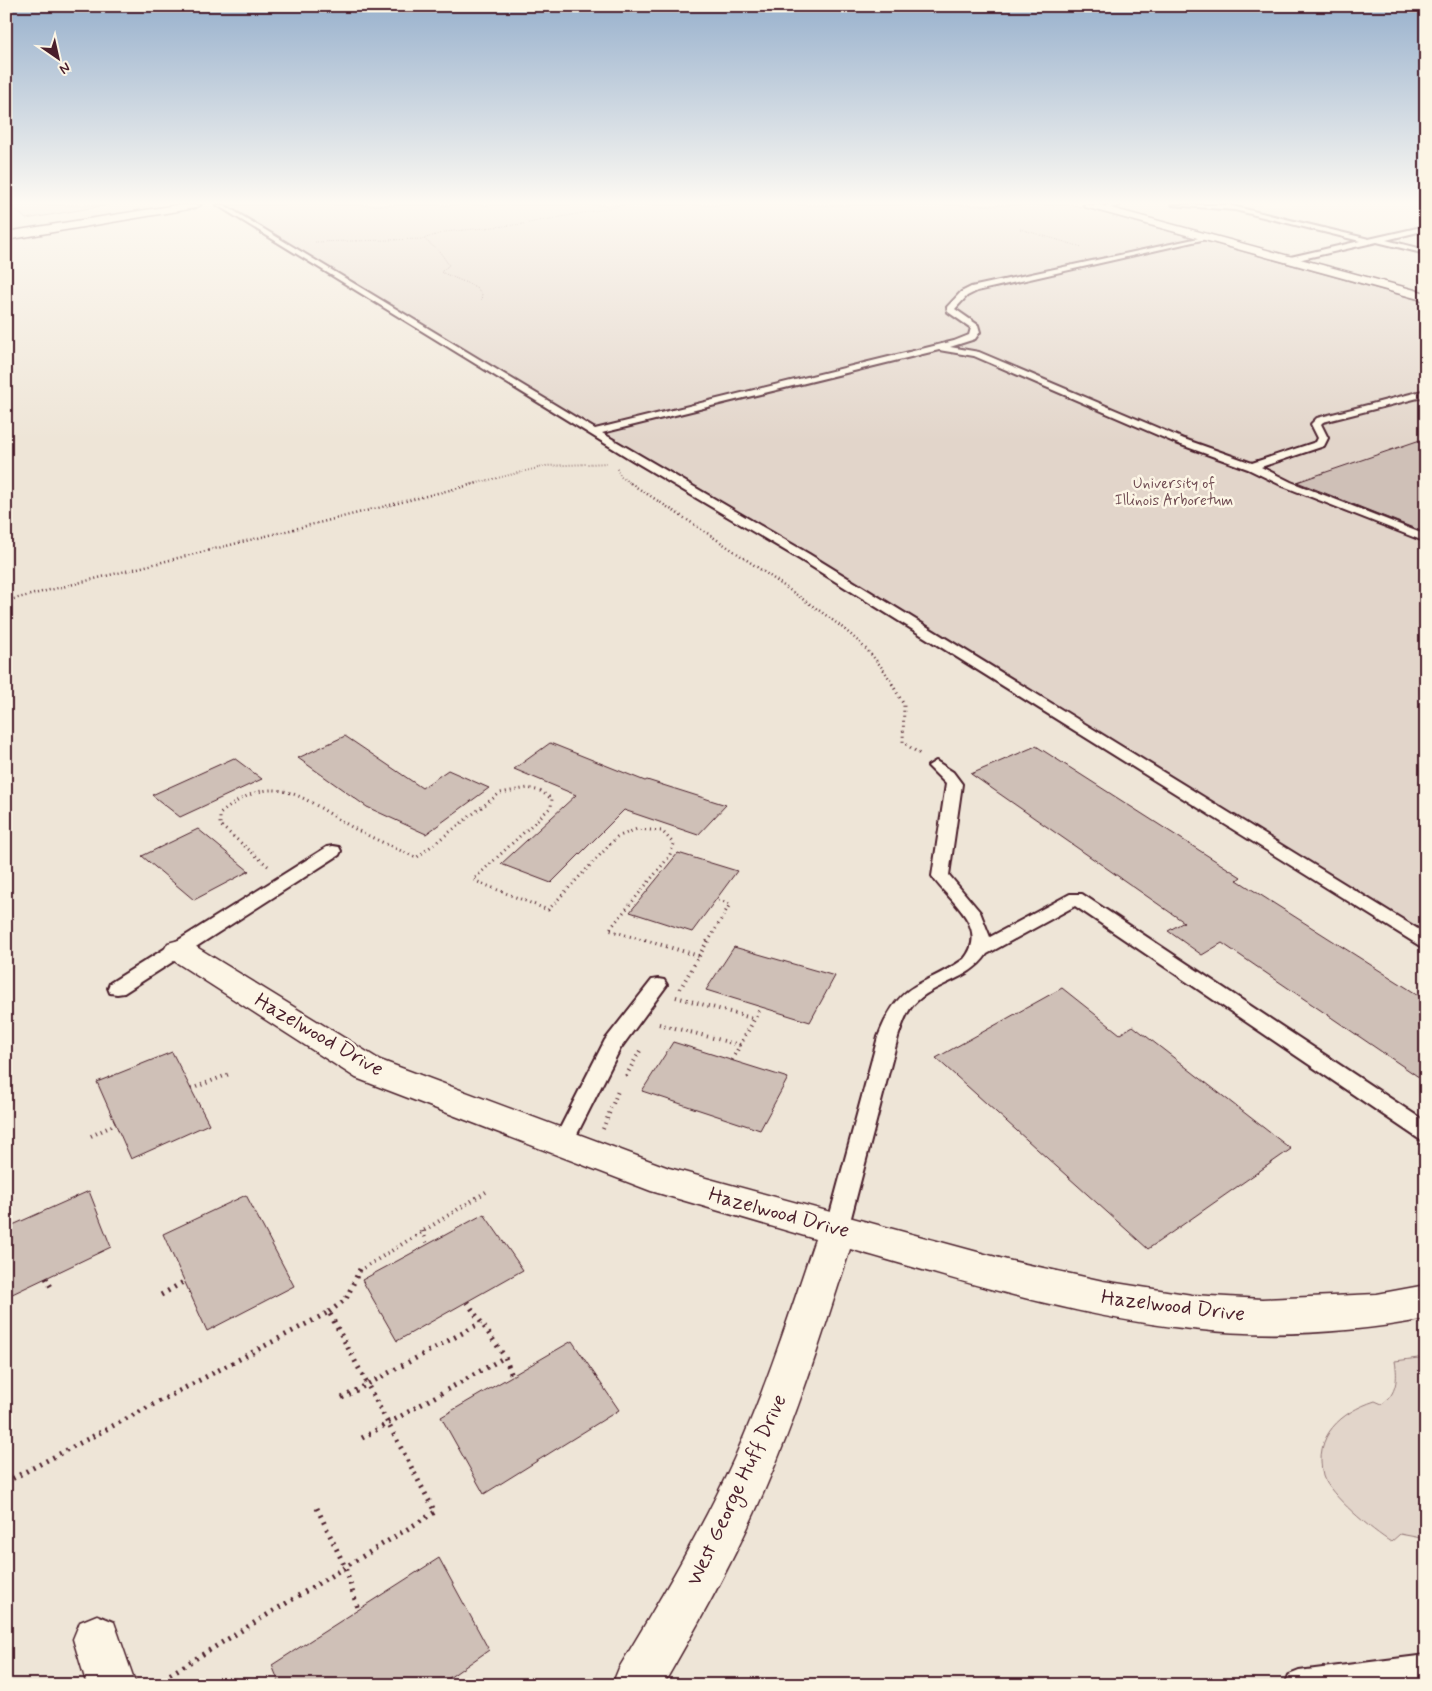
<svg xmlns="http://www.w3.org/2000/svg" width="1432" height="1691" font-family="Mynerve,sans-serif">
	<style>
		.built { fill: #eee5d7 }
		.green { fill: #e2d5ca; stroke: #967a7a }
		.building { fill: #cfc0b7; stroke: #4a1f2b }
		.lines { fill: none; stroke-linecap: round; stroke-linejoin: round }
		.lane-casing { stroke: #4a1f2b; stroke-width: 4 }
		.street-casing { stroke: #4a1f2b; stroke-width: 3 }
		.secondary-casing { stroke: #4a1f2b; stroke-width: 3 }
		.path-far5 { stroke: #4a1f2b; stroke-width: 1; stroke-dasharray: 0.5 2; stroke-linecap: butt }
		.path-far4 { stroke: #4a1f2b; stroke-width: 2; stroke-dasharray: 0.5 2.5; stroke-linecap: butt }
		.path-far3 { stroke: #4a1f2b; stroke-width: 2.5; stroke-dasharray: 1 3; stroke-linecap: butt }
		.path-far2 { stroke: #4a1f2b; stroke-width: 3; stroke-dasharray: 1 4; stroke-linecap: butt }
		.path-far1 { stroke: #4a1f2b; stroke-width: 4; stroke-dasharray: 1 4.5; stroke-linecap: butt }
		.path { stroke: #4a1f2b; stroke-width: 5; stroke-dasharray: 2 5.5; stroke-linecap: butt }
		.lane { fill: #fcf5e5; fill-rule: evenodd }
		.street { fill: #fcf5e5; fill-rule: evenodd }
		.secondary { fill: #fcf5e5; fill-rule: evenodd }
		.labels { text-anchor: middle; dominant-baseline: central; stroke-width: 5; stroke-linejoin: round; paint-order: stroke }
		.far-park-label { font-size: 15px; fill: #704c53; stroke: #fcf5e5 }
		.near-street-label { font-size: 21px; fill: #4a1f2b; stroke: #fcf5e5 }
	</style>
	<rect width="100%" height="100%" fill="#fcf5e5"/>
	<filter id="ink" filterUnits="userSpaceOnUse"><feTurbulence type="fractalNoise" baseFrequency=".02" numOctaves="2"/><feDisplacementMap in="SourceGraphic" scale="10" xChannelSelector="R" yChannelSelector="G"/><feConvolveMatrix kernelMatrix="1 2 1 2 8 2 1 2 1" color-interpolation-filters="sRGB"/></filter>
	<g filter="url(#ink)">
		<rect class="built" x="6" y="205" width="1420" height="1480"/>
		<g class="green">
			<polygon points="10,205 109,205 26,219"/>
			<polygon points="228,205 1074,205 1426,302 1426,945 805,557 222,206"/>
			<path d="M 1426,1357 L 1426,1539 L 1400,1534 L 1391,1542 C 1373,1531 1329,1495 1323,1475 C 1313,1436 1341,1412 1375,1401 L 1382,1404 C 1397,1394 1398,1378 1395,1361 Z"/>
		</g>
		<g class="building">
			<polygon points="1426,438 1426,533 1297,482"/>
			<polygon points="345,736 422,788 448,770 489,788 426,834 367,807 298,758"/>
			<polygon points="550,743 645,781 647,780 726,805 698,835 624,810 551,883 501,864 576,795 514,769"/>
			<polygon points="1036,746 1241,877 1237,880 1426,1000 1426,1082 1222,943 1202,955 1168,931 1184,922 971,774"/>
			<polygon points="234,758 262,779 180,817 152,795"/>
			<polygon points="198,829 249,871 194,900 142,856"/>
			<polygon points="678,853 737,871 692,932 630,912"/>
			<polygon points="734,947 835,976 810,1022 706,990"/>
			<polygon points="1062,988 1120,1034 1133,1026 1291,1149 1148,1249 936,1058"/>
			<polygon points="673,1042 788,1078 760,1130 642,1091"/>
			<polygon points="172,1052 209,1124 131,1159 97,1082"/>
			<polygon points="89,1191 111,1247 6,1297 6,1228"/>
			<polygon points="246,1195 294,1286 207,1331 163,1234"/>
			<polygon points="484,1214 523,1270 397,1341 362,1280"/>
			<polygon points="572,1341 619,1410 484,1494 441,1417"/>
			<polygon points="439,1558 489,1650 439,1685 280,1685 272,1665"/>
		</g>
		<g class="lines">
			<defs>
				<g id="lane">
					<polygon points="217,205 224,205 595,429 954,341 969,335 971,328 948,312 947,307 961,292 971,287 1208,236 1206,239 977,291 967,296 955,309 978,325 980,332 975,339 950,347 979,352 1184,439 1252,463 1316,442 1318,438 1311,424 1317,418 1426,390 1426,396 1323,422 1321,424 1328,438 1324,446 1261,467 1291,482 1426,535 1426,542 1283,486 1248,469 1176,443 974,356 939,350 602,433 809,554 1426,934 1426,948 1420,946 801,560 632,460"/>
					<polygon points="1110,205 1120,205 1103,210 1100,208"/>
					<polygon points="1172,205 1228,205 1369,239 1426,226 1426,230 1386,240 1426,250 1426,254 1377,242 1289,262 1286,262 1286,258 1360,241 1235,210"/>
					<path d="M 936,761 L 953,772 L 962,784 L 949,875 L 980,912 L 990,937 L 1070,894 L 1082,894 L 1426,1122 L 1426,1141 L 1419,1139 L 1075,906 L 987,954 C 969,981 934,982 913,1005 C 905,1014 902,1026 898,1037 L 848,1229 L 845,1236 L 837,1238 L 829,1236 L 826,1229 L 878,1037 C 901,978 919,990 964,959 C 991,926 947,900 932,876 L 946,784 L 928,766 Z"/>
					<polygon points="333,846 339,847 341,851 339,855 124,993 117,994 110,993 108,988 110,983 327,847"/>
					<polygon points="658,979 664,980 667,985 620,1049 570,1148 563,1150 556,1148 553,1142 605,1040 652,980"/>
					<polygon points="1426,1655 1426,1683 1285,1685 1289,1675 1299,1671"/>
				</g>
				<g id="street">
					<path d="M 179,940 L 190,943 L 380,1060 L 669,1168 L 1007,1260 L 1103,1281 L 1192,1295 L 1262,1299 L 1377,1294 L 1426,1285 L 1426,1319 C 1350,1333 1269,1338 1192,1329 C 1075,1317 962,1281 850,1249 C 824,1330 799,1411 765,1489 C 736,1557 700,1621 663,1685 L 612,1685 L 619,1668 C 660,1600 701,1531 734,1459 C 766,1388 790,1313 815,1239 L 651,1191 L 356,1078 L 168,957 L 164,950 L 168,943 Z"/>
					<polygon points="97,1615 114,1622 136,1685 87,1685 73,1639 80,1622"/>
				</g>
				<g id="secondary">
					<polygon points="177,205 201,205 195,208 6,240 6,232"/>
					<polygon points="1083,205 1100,205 1426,293 1426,301 1085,207"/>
				</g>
			</defs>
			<use href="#lane" class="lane-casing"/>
			<use href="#street" class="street-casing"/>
			<use href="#secondary" class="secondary-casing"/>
			<g class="path-far5">
				<polyline points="1020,229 1082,247"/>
				<polyline points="424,239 439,251 449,265 441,272 476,287 482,294 481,300"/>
				<polyline points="315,242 423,239 445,232 523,224 626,205"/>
			</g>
			<g class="path-far4">
				<polyline points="617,469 621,477 632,484"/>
				<polyline points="473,484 546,466 608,463"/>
			</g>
			<g class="path-far3">
				<path d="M 630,483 C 685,518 738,553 791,591 C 830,618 869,642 893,685"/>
				<polyline points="6,601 478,483"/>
			</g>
			<g class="path-far2">
				<polyline points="892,684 904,705 903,742 921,755"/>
				<path d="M 268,866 L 220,825 L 220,814 C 275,768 300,797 350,826 C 371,838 394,847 416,858 L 500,793 L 528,788 L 540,791 L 552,799 L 551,807 L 473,880 L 548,910 L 617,837 L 637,829 L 662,831 L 674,844 L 669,857 L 609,930 L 649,942"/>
				<polyline points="708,942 730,904 716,899"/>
			</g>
			<g class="path-far1">
				<polyline points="645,940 699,956 680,989"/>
				<polyline points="699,956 708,940"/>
				<polyline points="676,997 755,1019"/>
				<polyline points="659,1024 740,1045"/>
				<polyline points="732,1060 761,1007"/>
				<polyline points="626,1076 641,1049"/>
				<polyline points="191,1089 232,1073"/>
				<polyline points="603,1129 618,1091"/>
				<polyline points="91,1136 116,1124"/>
				<polyline points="423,1231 427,1245"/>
				<polyline points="359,1271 489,1190"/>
			</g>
			<g class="path">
				<polyline points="46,1278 51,1287"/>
				<polyline points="161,1295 185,1281"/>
				<polyline points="467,1302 505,1357 512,1376"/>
				<polyline points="329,1312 346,1299 360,1269"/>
				<polyline points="342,1398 481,1323"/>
				<polyline points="362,1438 505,1357"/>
				<polyline points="6,1482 329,1312 435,1512 169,1675"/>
				<polyline points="317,1508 345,1567 358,1610"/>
			</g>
			<use href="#lane" class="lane"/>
			<use href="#street" class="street"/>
			<use href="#secondary" class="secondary"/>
		</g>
	</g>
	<linearGradient id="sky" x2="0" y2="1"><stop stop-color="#98b1cd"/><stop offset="0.46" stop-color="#fefaf3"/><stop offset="1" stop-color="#fefaf3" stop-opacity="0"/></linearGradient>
	<rect width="1432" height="441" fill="url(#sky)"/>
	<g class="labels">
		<g class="far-park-label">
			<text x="1174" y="484">University of<tspan x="1174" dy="17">Illinois Arboretum</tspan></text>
		</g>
		<g class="near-street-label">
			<text transform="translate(319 1035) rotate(30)">Hazelwood Drive</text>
			<text transform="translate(779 1213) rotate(15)">Hazelwood Drive</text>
			<text transform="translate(1173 1306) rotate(7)">Hazelwood Drive</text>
			<text transform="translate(737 1490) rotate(-65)">West George Huff Drive</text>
		</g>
	</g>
	<rect width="1432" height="1691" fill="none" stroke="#fcf5e5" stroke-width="25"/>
	<rect x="12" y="12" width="1407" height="1666" fill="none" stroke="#4a1f2b" stroke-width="2" filter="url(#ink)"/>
	<g transform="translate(58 58) rotate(146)" stroke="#fcf5e5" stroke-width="4" paint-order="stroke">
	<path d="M0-4L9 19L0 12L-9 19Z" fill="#4a1f2b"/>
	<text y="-8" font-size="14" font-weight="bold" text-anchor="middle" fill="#4a1f2b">N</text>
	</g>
</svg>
